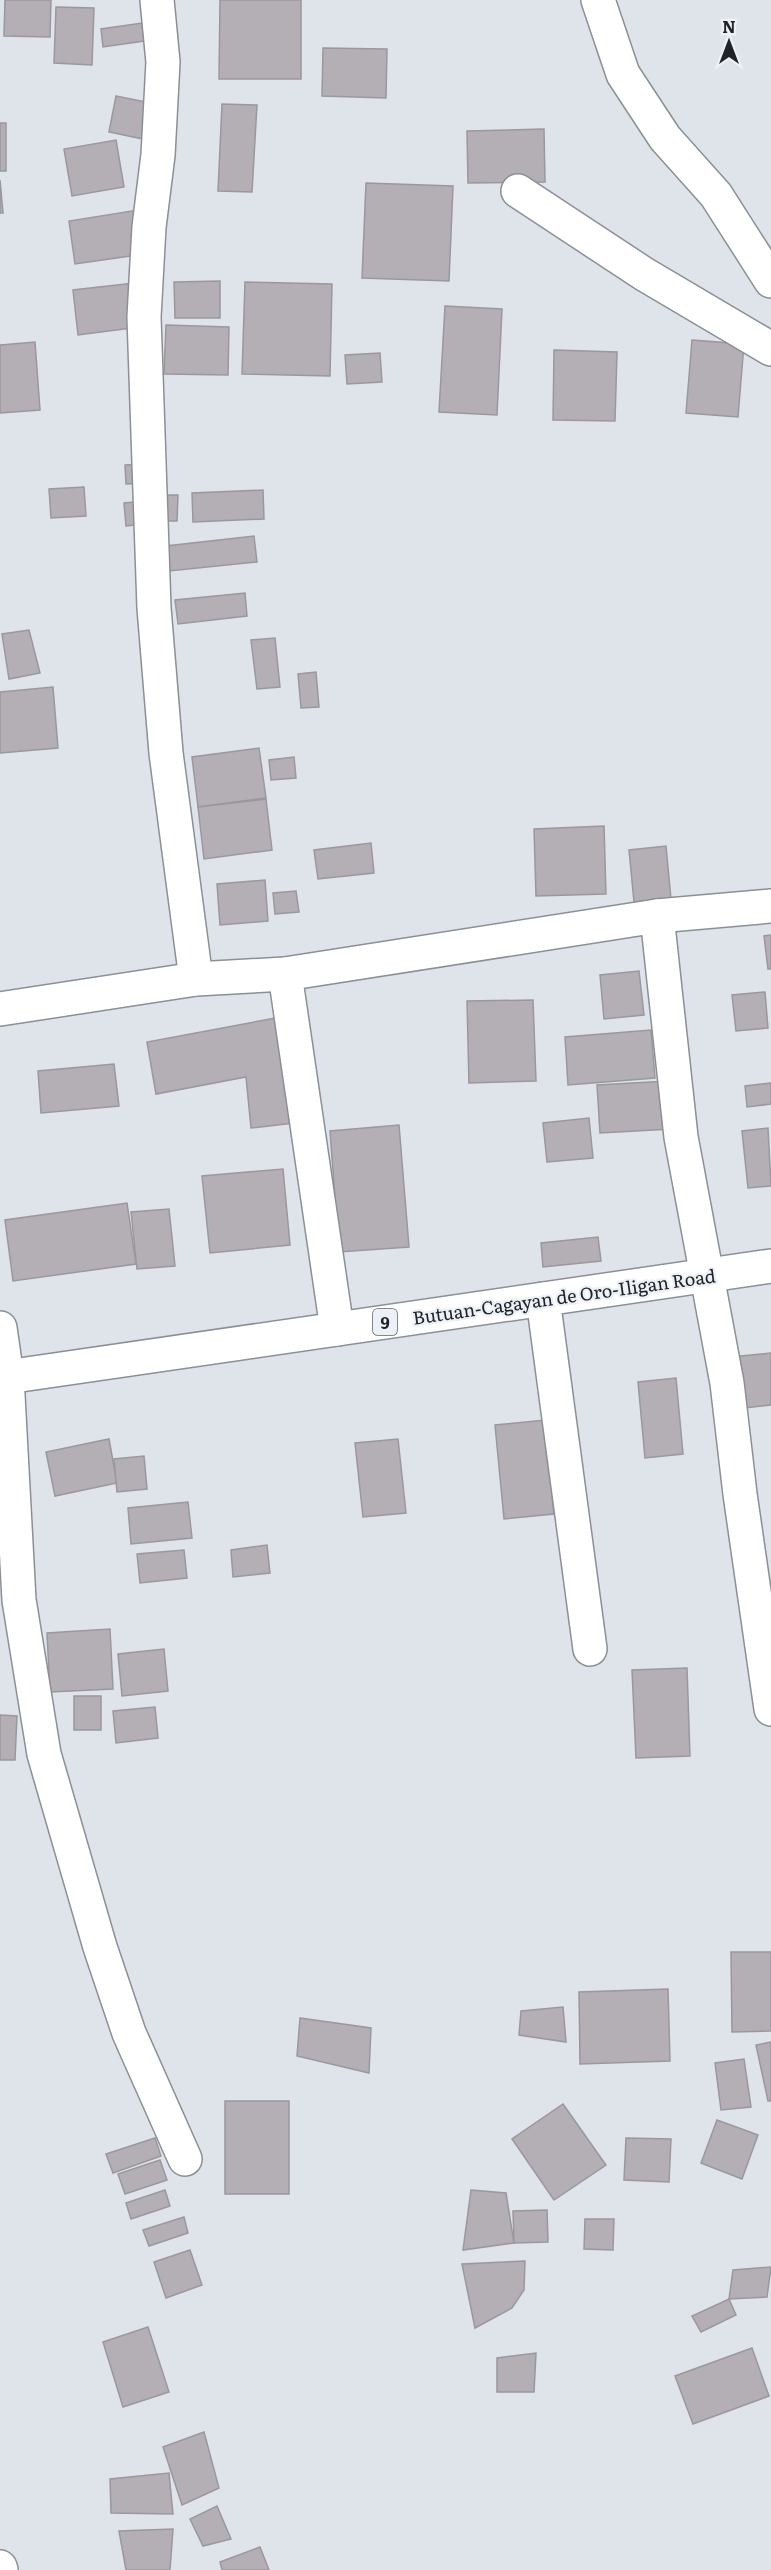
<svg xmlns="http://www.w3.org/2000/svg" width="771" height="2570" font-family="Literata,serif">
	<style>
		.building { fill: #b3afb5; stroke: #9b979e; stroke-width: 1.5 }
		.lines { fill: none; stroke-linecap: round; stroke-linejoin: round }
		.minor-casing { stroke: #8b9096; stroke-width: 36 }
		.trunk-casing { stroke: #8b9096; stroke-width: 36 }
		.minor { stroke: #fff; stroke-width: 33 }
		.trunk { stroke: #fff; stroke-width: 33 }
		.labels { text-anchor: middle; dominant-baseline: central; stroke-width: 4.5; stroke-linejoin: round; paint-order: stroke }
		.shield { fill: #ecf1f7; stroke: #5e6165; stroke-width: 1.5 }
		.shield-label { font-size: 16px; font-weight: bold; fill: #212326 }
		.street-label { font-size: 18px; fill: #212326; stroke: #ecf1f7 }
	</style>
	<rect width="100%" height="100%" fill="#dee4ea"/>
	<g class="building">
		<polygon points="5,0 51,0 50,37 4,36"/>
		<polygon points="220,0 301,0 301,79 219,79"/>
		<polygon points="56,7 94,8 92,65 54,63"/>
		<polygon points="142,23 144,41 103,47 101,29"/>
		<polygon points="323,48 387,49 386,98 322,96"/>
		<polygon points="116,96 151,103 143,139 109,132"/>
		<polygon points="222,104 257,105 252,192 218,191"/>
		<rect x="0" y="123" width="6" height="48"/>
		<polygon points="544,129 545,182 468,183 467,131"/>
		<polygon points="116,140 124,187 72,196 64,149"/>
		<polygon points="0,180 3,213 0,213"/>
		<polygon points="366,183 453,186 449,281 362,278"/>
		<polygon points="138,210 144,254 75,264 69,221"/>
		<polygon points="220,281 220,318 175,318 174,282"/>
		<polygon points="245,282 332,284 330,376 242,374"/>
		<polygon points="134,283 139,327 78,335 73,290"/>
		<polygon points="445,306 502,309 497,415 439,412"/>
		<polygon points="166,325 229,327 228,375 164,374"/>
		<polygon points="692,340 744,344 738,417 686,413"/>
		<polygon points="35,342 40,410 0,413 0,345"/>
		<polygon points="554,350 617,352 615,421 553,420"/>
		<polygon points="380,353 382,382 347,384 345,355"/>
		<polygon points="145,464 146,483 126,484 125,465"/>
		<polygon points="84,487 86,516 51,518 49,489"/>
		<polygon points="263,490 264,519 193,522 192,493"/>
		<polygon points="165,495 178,495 177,521 165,521"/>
		<polygon points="145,501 147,524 126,526 124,503"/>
		<polygon points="254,536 257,562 169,571 166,546"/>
		<polygon points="245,593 247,616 178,624 175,600"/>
		<polygon points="29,630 40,673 9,679 2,634"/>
		<polygon points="275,638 280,687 257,689 251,640"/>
		<polygon points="316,672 319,707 301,708 298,674"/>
		<polygon points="53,687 58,748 0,753 0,692"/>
		<polygon points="259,748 266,798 198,807 192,757"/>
		<polygon points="294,757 296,778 271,780 269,760"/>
		<polygon points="266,799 272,850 204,859 198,807"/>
		<polygon points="604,826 606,894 536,896 534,829"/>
		<polygon points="371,843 374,873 318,879 314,850"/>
		<polygon points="666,846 671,899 634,902 629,850"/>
		<polygon points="265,880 268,921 220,925 217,884"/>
		<polygon points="296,891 299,912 275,914 273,893"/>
		<polygon points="771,935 771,969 768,969 764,936"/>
		<polygon points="639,971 644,1015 604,1019 600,975"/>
		<polygon points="765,992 768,1028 736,1031 732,995"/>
		<polygon points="533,1000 536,1081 469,1083 467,1001"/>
		<polygon points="281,1017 294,1123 251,1128 246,1077 156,1094 147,1042"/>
		<polygon points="651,1030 655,1078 568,1085 565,1037"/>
		<polygon points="114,1064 119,1106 41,1113 38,1071"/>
		<polygon points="668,1081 671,1129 600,1133 597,1085"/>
		<polygon points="771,1083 771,1104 747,1107 745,1086"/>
		<polygon points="589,1118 593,1158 547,1162 543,1123"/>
		<polygon points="399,1125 409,1247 339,1252 330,1131"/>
		<polygon points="768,1128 771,1186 748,1188 742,1131"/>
		<polygon points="283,1169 290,1245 210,1253 202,1176"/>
		<polygon points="127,1203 136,1264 13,1281 5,1220"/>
		<polygon points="169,1209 175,1266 137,1269 131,1212"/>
		<polygon points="598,1237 601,1261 543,1267 541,1243"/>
		<polygon points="771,1353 771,1405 736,1409 731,1357"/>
		<polygon points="676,1378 683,1454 645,1458 638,1382"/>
		<polygon points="545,1420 554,1514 504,1519 495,1425"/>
		<polygon points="109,1439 117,1483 55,1496 46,1452"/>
		<polygon points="398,1439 406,1513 363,1517 355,1443"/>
		<polygon points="144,1456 147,1489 117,1492 114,1459"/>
		<polygon points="188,1502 192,1538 131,1544 128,1508"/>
		<polygon points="267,1545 270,1573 233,1577 231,1550"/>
		<polygon points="184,1550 187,1578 140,1583 137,1554"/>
		<polygon points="110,1629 113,1689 50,1692 47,1633"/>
		<polygon points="164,1649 168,1691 122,1696 118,1654"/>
		<polygon points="687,1668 690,1756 636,1758 632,1670"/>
		<rect x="74" y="1696" width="27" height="34"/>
		<polygon points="155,1707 158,1738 116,1743 113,1711"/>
		<polygon points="0,1715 17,1716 15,1760 0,1760"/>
		<polygon points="731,1952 771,1952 771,2031 732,2032"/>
		<polygon points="668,1989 670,2061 580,2064 579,1992"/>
		<polygon points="563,2007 566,2042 519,2035 521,2011"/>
		<polygon points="300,2018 371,2028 369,2073 297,2056"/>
		<polygon points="771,2042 771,2101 768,2101 756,2045"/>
		<polygon points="744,2059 751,2107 721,2110 715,2063"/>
		<rect x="225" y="2101" width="64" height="93"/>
		<polygon points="563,2104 606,2165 554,2200 512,2139"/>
		<polygon points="717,2120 758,2135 742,2179 701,2163"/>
		<polygon points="155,2138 161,2156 113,2173 106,2154"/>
		<polygon points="626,2138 671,2139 669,2182 624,2180"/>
		<polygon points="160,2160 167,2180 125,2194 118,2174"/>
		<polygon points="165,2190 170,2206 131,2219 126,2203"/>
		<polygon points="471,2190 506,2193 514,2243 463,2250"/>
		<polygon points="547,2210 548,2242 514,2243 513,2211"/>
		<polygon points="184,2217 188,2233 149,2246 143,2230"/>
		<polygon points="585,2219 614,2219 613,2250 584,2249"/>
		<polygon points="190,2250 202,2285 166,2298 154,2262"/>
		<polygon points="525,2261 524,2290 512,2308 475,2328 462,2264"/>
		<polygon points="771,2267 767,2297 729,2299 733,2270"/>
		<polygon points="729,2299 736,2315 701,2332 692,2316"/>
		<polygon points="148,2327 169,2392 123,2407 103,2342"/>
		<polygon points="752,2348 769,2396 693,2424 675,2376"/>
		<polygon points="536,2353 534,2392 497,2392 497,2358"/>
		<polygon points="204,2432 219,2488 182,2505 163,2447"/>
		<polygon points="169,2473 173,2514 111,2513 110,2479"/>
		<polygon points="217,2506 231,2539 203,2546 190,2519"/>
		<polygon points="173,2529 170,2570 126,2570 119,2531"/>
		<polygon points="260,2547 269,2570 222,2570 220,2562"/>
	</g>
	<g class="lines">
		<defs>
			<g id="minor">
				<polyline points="157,0 163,62 158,155 149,227 144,317 154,608 166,753 196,979"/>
				<polyline points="598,0 623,74 665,138 716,195 771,281"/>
				<polyline points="518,191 644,274 771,349"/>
				<polyline points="657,916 681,1137 727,1383 740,1494 771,1709"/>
				<polyline points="285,974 337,1329"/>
				<polyline points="0,1009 196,979 285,974 657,916 771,906"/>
				<polyline points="543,1299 590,1649"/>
				<polyline points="0,1328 7,1377 19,1600 44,1754 100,1947 129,2033 185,2159"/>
				<polyline points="0,2567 1,2570"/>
			</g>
			<polyline id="trunk" points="0,1378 771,1266"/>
		</defs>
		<use href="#minor" class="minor-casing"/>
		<use href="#trunk" class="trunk-casing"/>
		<use href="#minor" class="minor"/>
		<use href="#trunk" class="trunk"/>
	</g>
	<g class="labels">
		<rect class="shield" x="373" y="1309" width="24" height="26" rx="4.5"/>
		<g class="shield-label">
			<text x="385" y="1322">9</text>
		</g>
		<g class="street-label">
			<text transform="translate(564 1296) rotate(-8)">Butuan-Cagayan de Oro-Iligan Road</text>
		</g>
	</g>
	<g transform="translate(729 42)" stroke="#ecf1f7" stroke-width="4.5" paint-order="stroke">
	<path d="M0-4.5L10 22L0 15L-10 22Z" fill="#212326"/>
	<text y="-9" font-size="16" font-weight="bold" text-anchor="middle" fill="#212326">N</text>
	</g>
</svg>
